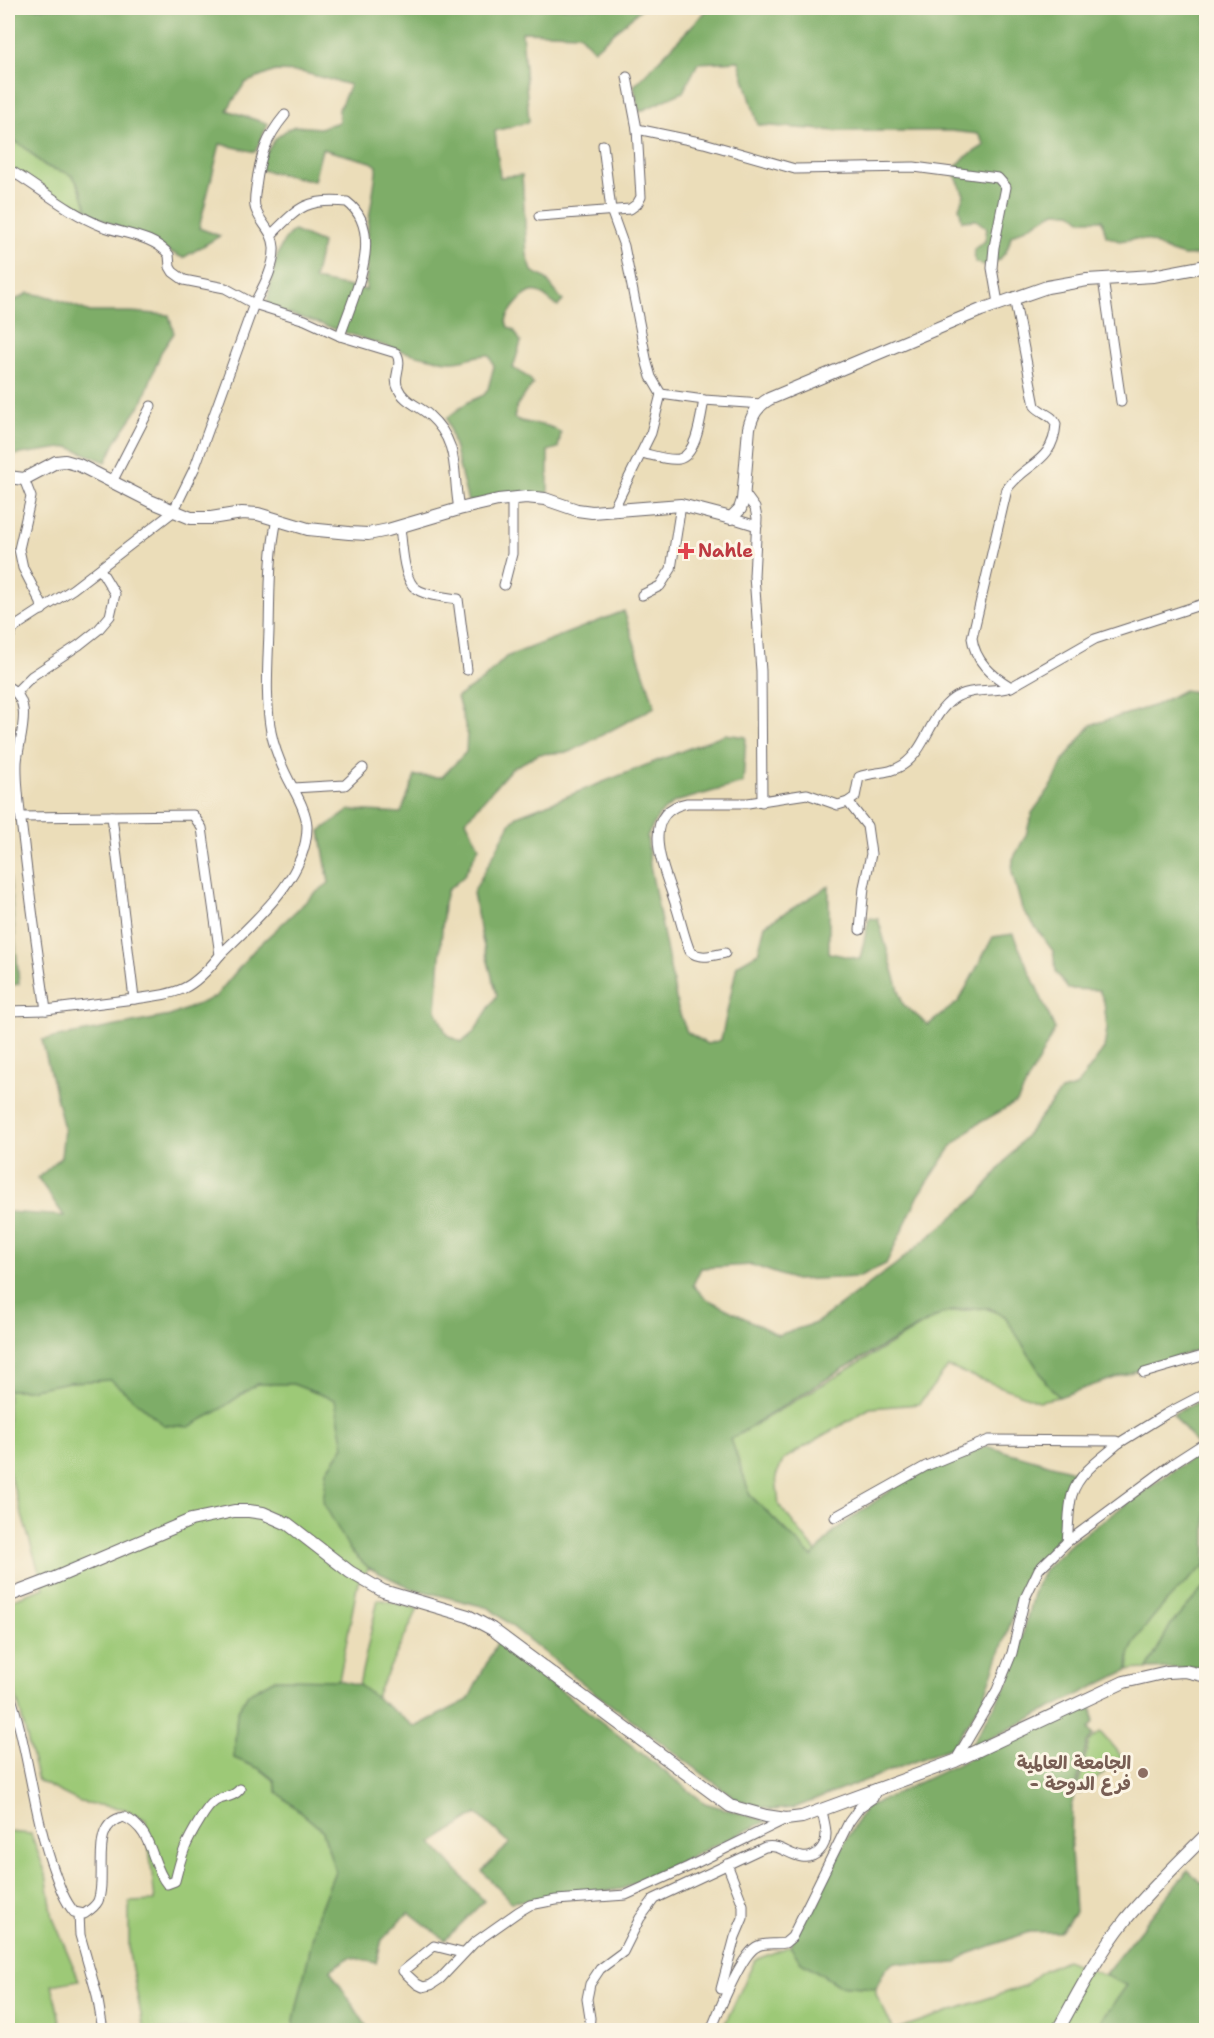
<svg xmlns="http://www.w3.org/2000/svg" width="1214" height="2038" font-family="'Shantell Sans','Playpen Sans Arabic',sans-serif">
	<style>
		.green { fill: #9dc977; stroke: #607659; stroke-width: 1.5 }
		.forest { fill: #7ead68; stroke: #506852; stroke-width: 1.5 }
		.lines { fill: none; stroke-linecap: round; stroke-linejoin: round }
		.minor-casing { stroke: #686367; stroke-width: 11 }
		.tertiary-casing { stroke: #686367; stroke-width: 14 }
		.minor { stroke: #fff; stroke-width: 9 }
		.tertiary { stroke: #fff; stroke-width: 12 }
		.health-dot { fill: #e0444e; stroke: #fcf5e5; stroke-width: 2 }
		.education-dot { fill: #8d6e63; stroke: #fcf5e5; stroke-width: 2 }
		.labels { text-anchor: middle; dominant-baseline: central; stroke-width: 6; stroke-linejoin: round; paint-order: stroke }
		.health-label { font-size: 18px; font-weight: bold; fill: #be3a42; stroke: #fcf5e5; text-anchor: start }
		.education-label { font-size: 18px; font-weight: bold; fill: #785e54; stroke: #fcf5e5; text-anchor: end }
	</style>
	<rect width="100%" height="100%" fill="#fcf5e5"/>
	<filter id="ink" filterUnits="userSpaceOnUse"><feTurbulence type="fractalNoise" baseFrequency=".0167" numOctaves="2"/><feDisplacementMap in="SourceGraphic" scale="12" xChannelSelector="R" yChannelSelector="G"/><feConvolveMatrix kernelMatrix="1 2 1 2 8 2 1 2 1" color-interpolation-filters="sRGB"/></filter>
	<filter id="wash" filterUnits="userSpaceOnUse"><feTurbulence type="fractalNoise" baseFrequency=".008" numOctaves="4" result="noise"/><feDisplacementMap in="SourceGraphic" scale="24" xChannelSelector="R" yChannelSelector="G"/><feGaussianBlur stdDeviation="1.35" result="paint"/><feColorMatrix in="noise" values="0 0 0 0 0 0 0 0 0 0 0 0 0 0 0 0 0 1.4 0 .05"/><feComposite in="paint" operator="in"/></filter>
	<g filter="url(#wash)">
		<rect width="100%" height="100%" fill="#ebddb9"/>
		<g class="green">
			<path d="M 8,139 C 25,143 32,157 46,166 C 54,171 63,169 72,176 C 82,185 83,203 90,214 L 21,178 L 8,174 Z"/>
			<polygon points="985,1308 1005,1316 1046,1382 1059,1397 1039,1401 948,1367 919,1404 870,1408 784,1459 776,1476 779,1505 817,1553 812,1557 750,1495 731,1439 943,1313"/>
			<polygon points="111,1380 164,1425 216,1412 257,1384 293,1384 335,1400 344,1446 327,1471 350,1550 369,1568 358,1582 339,1680 275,1679 248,1694 237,1712 234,1758 260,1769 274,1780 277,1792 323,1831 335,1871 318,1914 294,2020 295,2030 144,2030 129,1954 129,1902 155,1901 146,1820 125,1809 80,1802 38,1781 8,1664 8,1601 44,1588 8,1469 8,1390 27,1390 69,1382"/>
			<polygon points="1201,1450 1206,1457 1206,1476 1195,1455"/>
			<path d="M 1206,1565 L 1206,1585 L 1170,1626 L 1147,1669 L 1128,1670 C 1129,1665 1128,1657 1130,1652 C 1142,1624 1183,1583 1206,1565 Z"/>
			<polygon points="378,1599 418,1609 375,1698 359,1685"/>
			<polygon points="1100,1732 1122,1757 1079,1794 1077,1790 1089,1742"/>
			<polygon points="8,1832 31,1834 46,1874 53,1918 79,1980 52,1985 62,2030 8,2030"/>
			<polygon points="790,1946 800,1961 838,1985 876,1988 876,1994 894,2030 1024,1986 1044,1970 1066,1960 1128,1985 1095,2030 722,2030 755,1960"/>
		</g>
		<g class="forest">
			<path d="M 8,8 L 642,8 L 594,50 L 579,34 L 522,32 L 529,122 L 495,131 L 500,177 L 522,175 L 527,255 L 532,271 L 545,278 L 563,301 L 558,306 C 551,303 545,295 538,292 C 526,288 509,311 506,321 L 508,327 L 514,330 L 521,342 L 513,368 L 529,378 L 533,384 L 517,405 L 514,418 C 528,427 545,420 561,433 L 558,448 L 548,451 L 548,493 L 521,494 L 468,502 L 447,418 L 468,402 L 484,395 L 488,389 L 494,366 L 489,355 C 480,354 472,358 462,360 C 453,362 443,361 435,359 C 378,348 323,321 266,308 C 271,288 275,240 294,231 L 322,243 L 314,280 L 366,290 L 368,226 L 377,166 L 371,162 L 322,149 L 314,181 L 262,170 L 260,163 L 275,139 L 288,129 L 295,126 L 320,128 L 339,122 L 339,109 L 350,85 L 301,72 L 275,71 L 245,83 L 227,110 L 268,124 L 255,152 L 220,144 L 199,228 L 220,236 L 183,258 L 90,214 C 83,203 82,185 72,176 C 63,169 54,171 46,166 C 32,157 25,143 8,139 Z"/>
			<path d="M 709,8 L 1206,8 L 1206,255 L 1184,256 L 1171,252 L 1147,240 L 1133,239 L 1119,241 L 1106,236 L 1102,220 L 1081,220 L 1071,212 L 1055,212 L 1011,236 C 1008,253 1002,260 987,266 L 975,262 L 974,249 L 985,241 L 987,228 L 976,220 L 962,221 L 959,207 L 964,195 L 953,170 L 964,158 L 985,145 L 978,134 L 951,131 L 836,131 L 758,125 L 739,61 L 698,63 L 683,92 L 639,112 L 634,86 Z"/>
			<polygon points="28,293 51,297 90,312 131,312 169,315 174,333 161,352 142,403 117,439 106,462 69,447 8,456 8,304"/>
			<polygon points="624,611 655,707 570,752 539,754 511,769 466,820 479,847 464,876 447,891 444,903 436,1010 447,1035 462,1042 474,1032 497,995 482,939 473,893 511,822 517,816 725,734 746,737 743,783 675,802 659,815 647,836 650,865 678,1009 687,1032 707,1044 721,1040 737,965 758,953 765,925 829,886 829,953 860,959 869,918 878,919 903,1004 928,1025 959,1001 993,937 1013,934 1055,1029 1017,1102 974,1126 952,1146 919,1195 886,1264 858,1277 795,1280 752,1265 701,1268 693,1285 705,1298 778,1335 816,1323 895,1265 978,1196 1061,1091 1076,1087 1104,1049 1107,1028 1104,1002 1099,990 1068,989 1056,972 1053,951 1022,909 1012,872 1013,859 1026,835 1032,813 1053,784 1063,761 1091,725 1156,705 1184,690 1206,694 1206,1348 1197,1350 1059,1397 1046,1382 1005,1316 989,1308 964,1309 943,1313 841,1370 731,1439 750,1495 812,1557 834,1531 906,1479 986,1446 1076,1472 1064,1498 1060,1540 1037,1562 1012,1619 984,1698 952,1747 794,1808 772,1810 739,1801 595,1693 489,1608 411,1588 369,1568 350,1550 323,1502 327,1471 344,1446 335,1400 293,1384 257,1384 216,1412 189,1427 164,1425 111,1380 69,1382 27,1390 8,1390 8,1212 64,1216 38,1178 61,1157 64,1129 42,1040 170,1016 215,997 254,950 314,894 329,883 320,831 350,810 401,813 415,776 442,777 466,752 467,732 457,697 483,680 506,657"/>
			<polygon points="8,874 10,879 19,984 8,986"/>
			<polygon points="1206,1398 1206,1457 1173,1414"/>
			<path d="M 1195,1455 L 1206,1476 L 1206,1565 C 1183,1583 1142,1624 1130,1652 C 1128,1657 1129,1665 1128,1670 L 969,1749 L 1008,1683 L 1017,1658 L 1034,1590 L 1044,1570 L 1073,1542 Z"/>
			<polygon points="1206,1585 1206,1667 1147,1669 1170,1626"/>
			<polygon points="498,1641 705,1803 767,1821 622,1889 511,1902 482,1871 510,1843 477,1814 432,1843 484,1901 445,1940 409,1912 382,1940 376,1963 350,1957 330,1970 369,2030 295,2030 294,2020 318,1914 335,1871 323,1831 277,1792 274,1780 260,1769 234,1758 237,1712 248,1694 275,1679 339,1680 359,1685 415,1727 468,1700"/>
			<polygon points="1091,1701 1094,1723 1089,1729 1093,1735 1087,1742 1072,1803 1071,1851 1075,1912 1060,1932 1029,1932 968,1954 957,1963 922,1965 894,1962 885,1970 876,1988 838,1985 800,1961 790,1946 847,1838 865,1808"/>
			<polygon points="1188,1870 1206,1887 1206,2030 1095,2030 1127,1985 1104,1975"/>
		</g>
	</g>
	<g filter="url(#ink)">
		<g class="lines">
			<defs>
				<g id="minor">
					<polyline points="637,129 704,143 795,169 914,167 998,178 1006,187 994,247 992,268 998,303"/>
					<polyline points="603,145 611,210 624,246 647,363 651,377 661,394 651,433 613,510"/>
					<path d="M 8,169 C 39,187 68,213 102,226 C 123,234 155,236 169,255 L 170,267 L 173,272 L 184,280 L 225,288 L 254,304 L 305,320 L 340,336 L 396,353 C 404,365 392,377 398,388 C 403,401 419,406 429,415 C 461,444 452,472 459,509"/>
					<polyline points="539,216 630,209 637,204 641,197 637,129 627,77"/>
					<path d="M 272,234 C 299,207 307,198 347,202 C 387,232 352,299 340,336"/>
					<polyline points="1103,279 1121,402"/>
					<polyline points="661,394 704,400 762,404"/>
					<path d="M 642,453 C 652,455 668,461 679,459 C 697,455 701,415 704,400"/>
					<polyline points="24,479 31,497 19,549 23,568 41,603 42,610"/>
					<polyline points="112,482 151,406"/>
					<polyline points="744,493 755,508 757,518 754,576 761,671 762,802"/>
					<polyline points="731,518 757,526"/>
					<path d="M 277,519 C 269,556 270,593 269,630 C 268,663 265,699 271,732 C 275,752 283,770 293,788 L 345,785 L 363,768"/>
					<path d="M 400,527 C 402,542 403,574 413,586 C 422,596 446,597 458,599 L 467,670"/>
					<polyline points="504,585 512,554 512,498"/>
					<polyline points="642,595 660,586 671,569 681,505"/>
					<path d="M 8,641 L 12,630 L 19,624 L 73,589 L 173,512 L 195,467 L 254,304 C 263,287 275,267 274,247 C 273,231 261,224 256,210 C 253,204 255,194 256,187 C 260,157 265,139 285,115"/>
					<path d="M 8,687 C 35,701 19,737 17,762 C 16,789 21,819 24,845 C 30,900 38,955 46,1010 L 8,1011"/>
					<path d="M 1011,687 C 991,675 975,661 972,638 L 1007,489 C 1026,462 1053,464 1056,424 C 1053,415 1041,413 1035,406 L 1014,297"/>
					<polyline points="16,692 32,676 79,645 98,630 110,616 115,594 100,569"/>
					<polyline points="848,802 867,826 871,854 864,887 860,930"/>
					<path d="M 112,816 L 193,815 L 202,828 L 220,955 C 191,992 179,993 134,999"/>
					<polyline points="21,817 112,816 134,999 46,1010"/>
					<path d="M 725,953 C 714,955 699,960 690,951 C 684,937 681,921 676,906 C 667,875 635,813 687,803 L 748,803 L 807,794 L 838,805 L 848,802 L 855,797 L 859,777 C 873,771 888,775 903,765 C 926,750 930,715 953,699 C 970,687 992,693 1011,687 L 1095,639 L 1206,603"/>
					<path d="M 220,955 C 253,922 307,878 307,827 C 307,814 299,799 293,788"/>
					<polyline points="1144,1373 1206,1355"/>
					<polyline points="1119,1443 1166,1414 1206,1393"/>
					<path d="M 835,1517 L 926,1466 L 989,1440 L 1116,1441 L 1119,1443 C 1102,1458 1079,1472 1072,1495 C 1068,1509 1069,1527 1067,1542"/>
					<path d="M 8,1689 C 29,1748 32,1811 54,1871 C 59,1885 64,1900 74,1912 L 84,1914 C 90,1910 95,1907 98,1901 C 108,1877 88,1823 124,1817 C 154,1830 150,1864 167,1884 L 175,1881 C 182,1853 185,1844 200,1820 C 204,1813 208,1806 215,1801 C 224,1796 233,1798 240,1789"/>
					<polyline points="8,1726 10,1706"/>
					<polyline points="955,1761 997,1690 1012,1653 1025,1598 1039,1569 1067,1542 1175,1462 1206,1442"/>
					<polyline points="79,1914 80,1935 97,1995 103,2030"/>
					<polyline points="462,1953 434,1946 403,1971 417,1984 423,1987 431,1985 440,1979 474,1943 518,1912 530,1905 556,1900 626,1895 688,1867 786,1819"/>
					<polyline points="721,1989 735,1937 743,1918 743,1905 727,1864"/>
					<path d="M 589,2030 L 590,2018 L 587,1999 L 590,1984 L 600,1969 L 623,1952 L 640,1918 L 654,1899 L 765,1847 C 780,1844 788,1855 802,1857 C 816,1859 826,1847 826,1834 C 826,1826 823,1818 822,1810"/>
					<path d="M 711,2030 C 718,2013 742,1952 758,1946 C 767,1942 776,1945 785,1943 L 792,1937 L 849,1822 L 860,1807 L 873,1798 L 877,1788"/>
				</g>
				<g id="tertiary">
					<path d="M 8,477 L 24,479 L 56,462 L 65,461 L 79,465 L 150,501 L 191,518 L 211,518 L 242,513 L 258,514 L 308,529 L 349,533 L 368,534 L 388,530 L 459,509 L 498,500 L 526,497 L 545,499 L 577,510 L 592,512 L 681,505 L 731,518 L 740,509 L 743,500 L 749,428 C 752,415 757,406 769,399 L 981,310 L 1047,287 L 1087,280 L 1153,276 L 1206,266"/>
					<polyline points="8,1596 50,1580 191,1520 234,1511 249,1511 263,1513 288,1524 350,1572 383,1591 468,1616 492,1629 730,1806 766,1816 786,1819 802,1817 955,1761 1124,1682 1167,1672 1185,1671 1206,1676"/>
					<path d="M 1058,2030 C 1078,1993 1099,1953 1126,1919 C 1151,1889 1179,1862 1206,1835"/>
				</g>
			</defs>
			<use href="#minor" class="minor-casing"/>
			<use href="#tertiary" class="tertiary-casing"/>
			<use href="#minor" class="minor"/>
			<use href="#tertiary" class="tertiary"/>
		</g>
	</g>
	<path class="health-dot" d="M683 542h6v6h6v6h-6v6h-6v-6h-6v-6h6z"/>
	<circle class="education-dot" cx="1143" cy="1773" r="6"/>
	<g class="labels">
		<g class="health-label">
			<text x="698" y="551">Nahle</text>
		</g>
		<g class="education-label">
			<text x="1131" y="1763">الجامعة العالمية<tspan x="1131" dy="21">- فرع الدوحة</tspan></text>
		</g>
	</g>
	<rect width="1214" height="2038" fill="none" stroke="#fcf5e5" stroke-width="30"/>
</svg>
